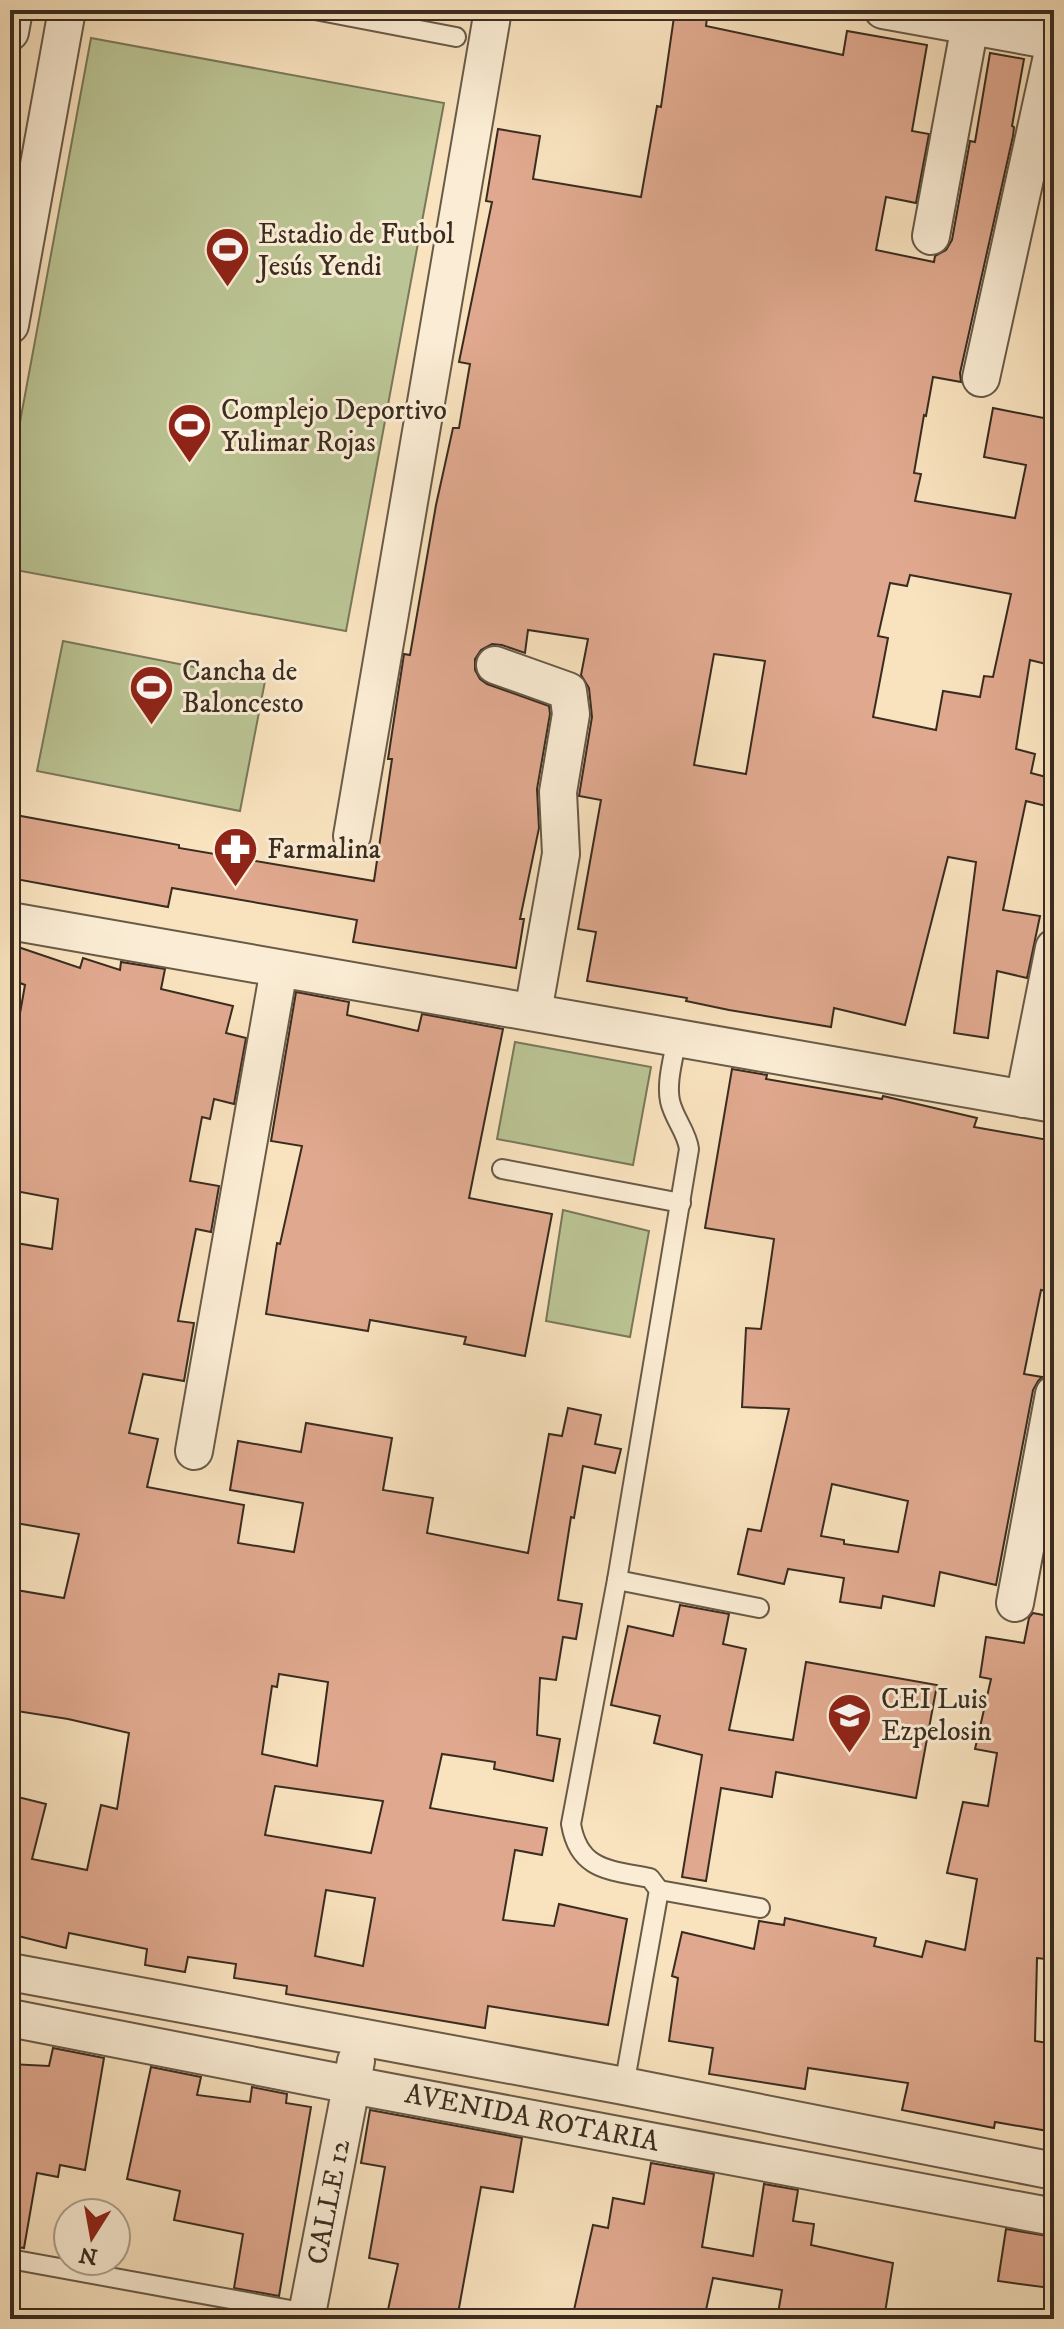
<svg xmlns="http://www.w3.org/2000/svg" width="1064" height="2329" font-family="'IM FELL DW Pica',serif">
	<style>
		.green { fill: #bbc494; stroke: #7a785a; stroke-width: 2 }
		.building { fill: #e0a98f; stroke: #392c20; stroke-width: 2; fill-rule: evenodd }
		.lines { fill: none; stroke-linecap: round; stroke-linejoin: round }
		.service-casing { stroke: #695a48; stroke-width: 22 }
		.minor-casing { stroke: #695a48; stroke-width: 40 }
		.service { stroke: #fbedd5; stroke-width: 18 }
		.minor { stroke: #fbedd5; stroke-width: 36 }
		.labels { text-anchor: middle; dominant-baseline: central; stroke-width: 6; stroke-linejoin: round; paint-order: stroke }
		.poi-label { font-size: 28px; fill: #392c20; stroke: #fbedd5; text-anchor: start }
		.street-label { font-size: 28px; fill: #392c20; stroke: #fbedd5 }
	</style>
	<rect width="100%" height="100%" fill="#f9e3bf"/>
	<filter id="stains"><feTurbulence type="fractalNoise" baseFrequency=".0025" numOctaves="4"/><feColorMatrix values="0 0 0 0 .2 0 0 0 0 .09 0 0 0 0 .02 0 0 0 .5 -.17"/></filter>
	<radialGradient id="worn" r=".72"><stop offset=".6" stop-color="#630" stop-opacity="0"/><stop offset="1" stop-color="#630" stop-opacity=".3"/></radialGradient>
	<g class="green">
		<polygon points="91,38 444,103 346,631 10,569 10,476"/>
		<polygon points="63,641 265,681 240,811 37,771"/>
		<polygon points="515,1042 651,1067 633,1165 497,1139"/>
		<polygon points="563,1210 649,1231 630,1337 546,1321"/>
	</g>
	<g class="building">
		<path d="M 675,10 L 708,10 L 706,26 L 843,55 L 847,31 L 927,45 L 912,131 L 929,134 L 916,203 L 886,197 L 876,250 L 934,262 L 935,256 L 946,250 L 952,240 L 970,141 L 975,142 L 990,53 L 1024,59 L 1012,126 L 1014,127 L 1013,136 L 960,373 L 961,382 L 933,377 L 926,416 L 924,415 L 914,473 L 921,474 L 915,501 L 1015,518 L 1026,465 L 984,457 L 993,408 L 1054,420 L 1054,666 L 1030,660 L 1016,749 L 1035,754 L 1031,773 L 1054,779 L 1054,808 L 1026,801 L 1003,910 L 1040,916 L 1027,978 L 997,971 L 988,1038 L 954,1033 L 976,862 L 948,857 L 905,1025 L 834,1008 L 831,1027 L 729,1010 L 686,1001 L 687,998 L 587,981 L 596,932 L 578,929 L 601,800 L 579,796 L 592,717 L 589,688 L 581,675 L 588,639 L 528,630 L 525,653 L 502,645 L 492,644 L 481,650 L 475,659 L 475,670 L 480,679 L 487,684 L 549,706 L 550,714 L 537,789 L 539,828 L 520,919 L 524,919 L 516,968 L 353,942 L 357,920 L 172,888 L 168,907 L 10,878 L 10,814 L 179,845 L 179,848 L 374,881 L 392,759 L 388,759 L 404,654 L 410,655 L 436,505 L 453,428 L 459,428 L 470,364 L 459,362 L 492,202 L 486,201 L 498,129 L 540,136 L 533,179 L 641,197 L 657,106 L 661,107 ZM 910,575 L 1011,594 L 993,677 L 984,676 L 980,697 L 943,691 L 936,730 L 873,717 L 888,638 L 878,636 L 890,583 L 907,586 ZM 714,654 L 765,661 L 746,774 L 694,765 Z"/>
		<path d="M 18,947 L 80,968 L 83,958 L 120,970 L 121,962 L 165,969 L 161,989 L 233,1006 L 226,1033 L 246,1038 L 234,1104 L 214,1099 L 210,1119 L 202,1117 L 190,1181 L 219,1186 L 211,1232 L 196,1229 L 178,1321 L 194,1323 L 184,1381 L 143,1374 L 129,1433 L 158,1439 L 147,1487 L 244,1505 L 238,1543 L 294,1552 L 303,1503 L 230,1490 L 238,1441 L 301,1452 L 306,1423 L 392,1438 L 383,1490 L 433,1498 L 427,1533 L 528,1553 L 549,1434 L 562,1436 L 568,1408 L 601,1415 L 595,1444 L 621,1449 L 615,1473 L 583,1466 L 574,1518 L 571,1517 L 558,1600 L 582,1604 L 576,1639 L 563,1637 L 556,1680 L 540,1678 L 537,1735 L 560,1739 L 553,1781 L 494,1769 L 495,1762 L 442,1754 L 430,1808 L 547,1828 L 542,1855 L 515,1850 L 503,1920 L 554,1926 L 559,1904 L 627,1919 L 608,2025 L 488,2006 L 485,2028 L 286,1994 L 287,1986 L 234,1978 L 236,1964 L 188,1957 L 185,1972 L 145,1965 L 147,1949 L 69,1933 L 66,1948 L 10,1934 L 10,1795 L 46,1804 L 32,1859 L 87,1870 L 101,1805 L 117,1809 L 129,1733 L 68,1719 L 10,1710 L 10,1589 L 64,1598 L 79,1534 L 10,1522 L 10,1242 L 52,1249 L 58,1199 L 10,1190 L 10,1070 L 25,985 L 10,979 L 10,971 ZM 279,1674 L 328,1682 L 317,1766 L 262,1754 L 272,1686 L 277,1687 ZM 275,1786 L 383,1801 L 371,1853 L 265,1835 ZM 326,1890 L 375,1898 L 363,1966 L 315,1956 Z"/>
		<polygon points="296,992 349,1002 347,1015 418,1031 422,1014 503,1029 469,1198 552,1214 525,1356 464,1344 466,1337 370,1320 368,1331 266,1314 277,1243 280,1244 302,1146 271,1141"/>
		<path d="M 732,1069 L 767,1075 L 766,1079 L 882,1099 L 883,1096 L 977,1118 L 974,1127 L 1054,1141 L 1054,1292 L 1041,1290 L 1024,1374 L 1042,1377 L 1038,1381 L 1033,1390 L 996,1585 L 940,1572 L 934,1606 L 883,1596 L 881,1608 L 840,1602 L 844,1578 L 788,1569 L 784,1584 L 738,1574 L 748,1529 L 761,1531 L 789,1409 L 742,1407 L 746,1328 L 761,1329 L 774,1239 L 705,1228 ZM 832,1484 L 908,1501 L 898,1552 L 844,1544 L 844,1540 L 821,1536 Z"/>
		<polygon points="680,1605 729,1614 723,1644 746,1649 729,1730 793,1740 806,1662 937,1685 916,1798 776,1772 772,1797 721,1788 706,1881 682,1877 702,1755 654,1743 660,1716 611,1705 628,1626 673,1636"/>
		<polygon points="1033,1613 1054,1617 1054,1960 1037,1958 1035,2041 1054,2044 1054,2132 995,2122 994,2128 902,2110 908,2083 808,2068 805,2089 709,2074 713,2048 669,2041 678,1978 672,1976 682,1932 754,1949 759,1921 784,1925 785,1918 876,1938 874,1946 922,1957 926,1941 965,1950 977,1879 947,1873 963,1802 988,1806 997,1753 975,1749 991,1679 980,1677 986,1637 1024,1643 1029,1618"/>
		<polygon points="53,2048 104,2058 85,2170 60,2165 58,2177 37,2173 24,2248 10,2246 10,2064 49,2066"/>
		<polygon points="151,2067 201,2077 197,2095 250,2102 252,2087 287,2094 286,2103 311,2107 279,2296 234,2288 243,2234 174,2220 180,2191 127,2179"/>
		<polygon points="370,2110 522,2138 513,2192 481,2187 457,2319 386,2319 398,2264 369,2258 385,2167 361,2163"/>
		<polygon points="651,2163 714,2174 702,2247 753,2256 764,2184 798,2190 793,2221 814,2224 811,2245 893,2263 884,2319 777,2319 782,2290 713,2278 704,2319 572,2319 593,2225 608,2228 613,2198 644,2204"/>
		<polygon points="1006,2229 1054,2237 1054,2260 1050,2288 998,2281"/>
		<polygon points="230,2311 273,2319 229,2319"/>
	</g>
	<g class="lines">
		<defs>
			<g id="service">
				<polyline points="315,10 456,37"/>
				<polyline points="502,1169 681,1203"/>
				<polyline points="617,1580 759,1608"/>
				<polyline points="659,1890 760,1908"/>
				<path d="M 624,2086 L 659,1890 L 650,1878 C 610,1870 579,1871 571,1824 L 617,1580 L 689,1149 C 687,1132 674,1119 670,1101 C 666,1081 674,1057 677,1037"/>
				<polyline points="10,2259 307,2313"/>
			</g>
			<g id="minor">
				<polyline points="883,10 1054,41"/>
				<polyline points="10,32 14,10"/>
				<polyline points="931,236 970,25"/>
				<polyline points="10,325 67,10"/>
				<polyline points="981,378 1054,47"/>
				<polyline points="495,665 568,691 571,714 558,792 561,854 533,1012"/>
				<polyline points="352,836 493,10"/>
				<polyline points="10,921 1054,1104"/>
				<polyline points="1024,1099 1054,948"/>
				<polyline points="194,1451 279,969"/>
				<polyline points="1015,1603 1054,1394"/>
				<polyline points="10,1972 624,2086 1054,2171"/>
				<polyline points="10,2018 352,2085 1054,2217"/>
				<polyline points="306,2319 356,2061"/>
			</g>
		</defs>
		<use href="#service" class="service-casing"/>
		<use href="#minor" class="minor-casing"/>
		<use href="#service" class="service"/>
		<use href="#minor" class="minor"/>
	</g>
	<defs>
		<symbol id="stadium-pin" viewBox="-11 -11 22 30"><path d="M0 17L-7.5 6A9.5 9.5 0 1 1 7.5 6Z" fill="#8f2418" stroke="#fbedd5"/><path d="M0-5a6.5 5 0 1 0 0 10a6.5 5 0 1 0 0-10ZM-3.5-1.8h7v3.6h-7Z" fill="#fff"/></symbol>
		<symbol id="pharmacy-pin" viewBox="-11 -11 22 30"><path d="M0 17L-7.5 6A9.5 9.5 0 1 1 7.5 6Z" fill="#8f2418" stroke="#fbedd5"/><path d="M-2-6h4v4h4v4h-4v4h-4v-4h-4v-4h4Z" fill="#fff"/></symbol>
		<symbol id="school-pin" viewBox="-11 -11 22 30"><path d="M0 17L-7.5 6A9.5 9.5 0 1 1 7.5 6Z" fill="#8f2418" stroke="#fbedd5"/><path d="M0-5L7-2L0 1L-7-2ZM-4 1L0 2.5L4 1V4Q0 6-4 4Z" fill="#fff"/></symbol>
	</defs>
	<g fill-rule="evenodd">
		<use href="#stadium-pin" x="202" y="224" width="51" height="69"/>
		<use href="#stadium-pin" x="164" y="400" width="51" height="69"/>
		<use href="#stadium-pin" x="126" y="662" width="51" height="69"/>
		<use href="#pharmacy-pin" x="210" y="824" width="51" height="69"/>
		<use href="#school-pin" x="824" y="1690" width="51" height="69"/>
	</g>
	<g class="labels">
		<g class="poi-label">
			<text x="258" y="234">Estadio de Futbol<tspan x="258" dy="32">Jesús Yendi</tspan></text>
			<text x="221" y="410">Complejo Deportivo<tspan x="221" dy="32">Yulimar Rojas</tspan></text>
			<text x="182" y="671">Cancha de<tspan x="182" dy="32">Baloncesto</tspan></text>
			<text x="267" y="849">Farmalina</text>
			<text x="881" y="1699">CEI Luis<tspan x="881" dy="32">Ezpelosin</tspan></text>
		</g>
		<g class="street-label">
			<text transform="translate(532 2118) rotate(11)">AVENIDA ROTARIA</text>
			<text transform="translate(329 2202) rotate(-79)">CALLE 12</text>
		</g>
	</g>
	<rect width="1064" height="2329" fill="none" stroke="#f9e3bf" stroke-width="40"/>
	<rect x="12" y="12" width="1040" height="2305" fill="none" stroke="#392c20" stroke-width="4"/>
	<rect x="20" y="20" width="1024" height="2289" fill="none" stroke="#392c20" stroke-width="2"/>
	<g transform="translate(92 2237) rotate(191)"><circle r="38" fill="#fbedd5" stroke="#ada08d" stroke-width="2"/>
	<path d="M0-6L14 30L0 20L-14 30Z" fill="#8f2418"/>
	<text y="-12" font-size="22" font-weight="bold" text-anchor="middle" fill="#392c20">N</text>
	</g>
	<rect width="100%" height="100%" filter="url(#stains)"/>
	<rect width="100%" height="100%" fill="url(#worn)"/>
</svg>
